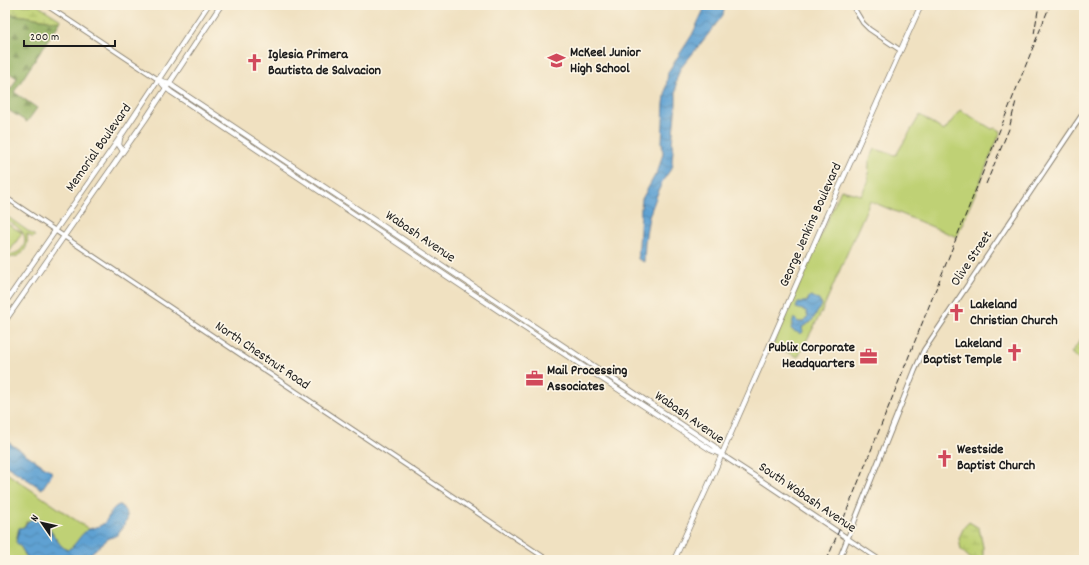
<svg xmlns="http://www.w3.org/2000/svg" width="1089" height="565" font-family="Dekko,sans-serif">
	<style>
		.grass { fill: #bfd174; stroke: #6e7648; fill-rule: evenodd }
		.forest { fill: url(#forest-firs); stroke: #5a6841 }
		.wetland { fill: url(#wetland-marsh); stroke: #6e7648 }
		.park { fill: url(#park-dots); stroke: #6e7648 }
		.water { fill: url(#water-waves); stroke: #3d5e77 }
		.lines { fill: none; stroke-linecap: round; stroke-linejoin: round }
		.tertiary-casing { stroke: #867e6e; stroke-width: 5.5 }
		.secondary-casing { stroke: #867e6e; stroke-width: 6 }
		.primary-casing { stroke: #867e6e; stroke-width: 6 }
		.tertiary { stroke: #fff; stroke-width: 3.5 }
		.secondary { stroke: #fff; stroke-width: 4 }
		.primary { stroke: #fff; stroke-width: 4.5 }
		.rail { stroke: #1c1c1c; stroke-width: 1; stroke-dasharray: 6 3; stroke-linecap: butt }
		.labels { text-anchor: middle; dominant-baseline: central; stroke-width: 3.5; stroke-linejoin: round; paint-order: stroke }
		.poi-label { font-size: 14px; font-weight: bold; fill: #1c1c1c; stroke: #fcf5e5; text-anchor: start }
		.street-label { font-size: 14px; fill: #1c1c1c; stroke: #fcf5e5 }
	</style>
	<defs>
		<pattern id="forest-firs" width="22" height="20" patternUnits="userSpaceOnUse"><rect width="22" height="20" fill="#97b366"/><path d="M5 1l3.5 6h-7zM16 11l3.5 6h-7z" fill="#7a9153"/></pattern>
		<pattern id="wetland-marsh" width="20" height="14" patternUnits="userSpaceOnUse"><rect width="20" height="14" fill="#bfd174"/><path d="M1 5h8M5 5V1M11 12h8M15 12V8" fill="none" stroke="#a4b364"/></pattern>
		<pattern id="park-dots" width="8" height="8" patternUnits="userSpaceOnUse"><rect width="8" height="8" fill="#bfd174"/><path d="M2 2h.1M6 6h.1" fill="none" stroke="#a4b364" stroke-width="1.8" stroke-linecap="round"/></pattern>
		<pattern id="water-waves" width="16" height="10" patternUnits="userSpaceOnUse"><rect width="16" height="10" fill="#5ea1d2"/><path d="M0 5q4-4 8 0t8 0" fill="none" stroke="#4d82aa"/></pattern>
	</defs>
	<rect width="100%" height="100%" fill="#fcf5e5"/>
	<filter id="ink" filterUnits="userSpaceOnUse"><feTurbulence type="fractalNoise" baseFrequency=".025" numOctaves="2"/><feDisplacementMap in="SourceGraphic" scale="8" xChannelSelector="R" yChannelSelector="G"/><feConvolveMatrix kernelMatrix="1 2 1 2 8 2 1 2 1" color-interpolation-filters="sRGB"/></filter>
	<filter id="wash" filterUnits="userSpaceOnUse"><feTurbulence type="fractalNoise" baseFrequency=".012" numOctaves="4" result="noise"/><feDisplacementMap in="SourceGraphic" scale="16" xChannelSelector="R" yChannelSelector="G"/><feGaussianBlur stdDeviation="0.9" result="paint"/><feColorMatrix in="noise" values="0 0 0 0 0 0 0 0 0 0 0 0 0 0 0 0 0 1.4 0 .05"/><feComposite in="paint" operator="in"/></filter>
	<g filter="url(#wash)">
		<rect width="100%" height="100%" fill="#f0e1c1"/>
		<g class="grass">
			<path d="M 960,110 L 992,129 L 995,128 L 1001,131 L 957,237 L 870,201 L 822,311 L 798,357 L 773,346 L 806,267 L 841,190 L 861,195 L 868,182 L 869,161 L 875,149 L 895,155 L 896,155 L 920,115 L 944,131 ZM 808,299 L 820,302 L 822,305 L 811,322 L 802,327 L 802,329 L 795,319 L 798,322 L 803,322 L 808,317 L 806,311 L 798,308 L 803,302 L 806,302 Z"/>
			<path d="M 5,215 L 35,236 L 33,238 L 27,234 C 30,249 20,260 5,257 L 5,254 C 17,257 30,246 23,233 C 19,227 11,223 5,219 Z"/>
			<polygon points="5,222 22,233 8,254 5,251"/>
			<path d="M 5,472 L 77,521 L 89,529 C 80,535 77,545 68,550 L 62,547 L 42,520 L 26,522 L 24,527 L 19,528 C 13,546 23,545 27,560 L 5,560 Z"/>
		</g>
		<polygon class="forest" points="12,14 60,22 14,92 37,108 27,122 5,108 5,86 11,89 17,78 5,70 5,20"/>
		<g class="wetland">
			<polygon points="5,5 37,5 61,20 60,22 12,14 5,20"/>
			<polygon points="969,522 979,528 983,547 983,560 972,560 961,550 959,538 964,527"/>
		</g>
		<polygon class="park" points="1084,335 1084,363 1071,353"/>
		<g class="water">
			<polygon points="706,5 725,5 723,15 706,37 680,69 676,81 676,104 672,143 673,151 672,161 673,166 662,182 649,216 645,242 644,262 638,259 640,230 641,208 642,199 659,168 663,153 662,142 664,104 668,72 692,35"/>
			<polygon points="811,296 818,299 822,305 811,322 802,327 803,332 801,334 792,330 791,328 794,318 798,322 803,322 808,317 806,311 796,308 798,302 806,302 808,301 809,297"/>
			<polygon points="5,440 51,471 52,474 42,489 5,465"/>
			<path d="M 119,505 L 121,505 L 127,514 L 127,520 L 122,528 L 117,535 L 108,539 L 91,553 L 90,556 L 93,560 L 27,560 C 27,558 22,548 20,546 C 19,545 17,544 16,542 L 19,528 L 24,527 C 28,520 32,518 39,519 C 51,525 57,547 68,550 C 76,545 79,536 86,531 C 91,527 98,528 103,524 C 110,518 110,508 119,505 Z"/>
		</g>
	</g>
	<g filter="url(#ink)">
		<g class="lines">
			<defs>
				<g id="tertiary">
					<polyline points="46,5 159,80"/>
					<polyline points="852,5 863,23 869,29 900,50"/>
					<polyline points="5,197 548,560"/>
					<polyline points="847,538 880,560"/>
				</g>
				<g id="secondary">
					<polyline points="722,455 762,481 847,538"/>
					<polyline points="839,560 915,370 924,350 1084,112"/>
				</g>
				<g id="primary">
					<polyline points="159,80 169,83 174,87 714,446 722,455"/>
					<polyline points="159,80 166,88 171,92 514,321 711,450 720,454"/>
					<polyline points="120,138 119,145 123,151"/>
					<polyline points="5,303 121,136 208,5"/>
					<polyline points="5,321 145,120 221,5"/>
					<polyline points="674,560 707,488 829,210 921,5"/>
				</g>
			</defs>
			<use href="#tertiary" class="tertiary-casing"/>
			<use href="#secondary" class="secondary-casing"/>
			<use href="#primary" class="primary-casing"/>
			<use href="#tertiary" class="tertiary"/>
			<use href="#secondary" class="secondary"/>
			<use href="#primary" class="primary"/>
			<g class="rail">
				<polyline points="1034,34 1039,5"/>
				<polyline points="986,184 1009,129 1016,101"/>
				<polyline points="827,560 1050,5"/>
			</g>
		</g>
	</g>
	<defs>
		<symbol id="school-bare" viewBox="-9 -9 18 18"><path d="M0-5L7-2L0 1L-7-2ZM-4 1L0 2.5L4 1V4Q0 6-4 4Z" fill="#d1495b" stroke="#fcf5e5" stroke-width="2.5" paint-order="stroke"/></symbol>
		<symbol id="church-bare" viewBox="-9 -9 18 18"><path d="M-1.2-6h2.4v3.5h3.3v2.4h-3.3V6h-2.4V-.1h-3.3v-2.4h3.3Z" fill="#d1495b" stroke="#fcf5e5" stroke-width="2.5" paint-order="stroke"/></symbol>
		<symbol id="office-bare" viewBox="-9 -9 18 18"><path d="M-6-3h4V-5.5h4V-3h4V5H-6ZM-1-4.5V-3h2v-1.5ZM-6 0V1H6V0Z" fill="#d1495b" stroke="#fcf5e5" stroke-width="2.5" paint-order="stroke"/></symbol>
	</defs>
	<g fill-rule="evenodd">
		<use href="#school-bare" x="544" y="48" width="25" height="25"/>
		<use href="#church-bare" x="242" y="50" width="25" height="25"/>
		<use href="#church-bare" x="944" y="300" width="25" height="25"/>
		<use href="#church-bare" x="1002" y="340" width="25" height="25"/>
		<use href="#office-bare" x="856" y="344" width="25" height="25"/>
		<use href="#office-bare" x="522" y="366" width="25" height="25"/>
		<use href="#church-bare" x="932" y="446" width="25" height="25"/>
	</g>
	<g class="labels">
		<g class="poi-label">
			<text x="570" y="53">McKeel Junior<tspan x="570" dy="16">High School</tspan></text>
			<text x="268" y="55">Iglesia Primera<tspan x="268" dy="16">Bautista de Salvacion</tspan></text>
			<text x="970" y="305">Lakeland<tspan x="970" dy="16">Christian Church</tspan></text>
			<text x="1002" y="344" text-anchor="end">Lakeland<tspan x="1002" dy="16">Baptist Temple</tspan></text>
			<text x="855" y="348" text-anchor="end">Publix Corporate<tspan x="855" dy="16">Headquarters</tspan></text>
			<text x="547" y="371">Mail Processing<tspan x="547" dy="16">Associates</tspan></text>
			<text x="957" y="450">Westside<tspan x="957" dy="16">Baptist Church</tspan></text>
		</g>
		<g class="street-label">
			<text transform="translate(99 148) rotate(-55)">Memorial Boulevard</text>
			<text transform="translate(811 225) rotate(-66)">George Jenkins Boulevard</text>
			<text transform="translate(420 237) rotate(34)">Wabash Avenue</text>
			<text transform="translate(972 259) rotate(-56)">Olive Street</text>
			<text transform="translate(262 356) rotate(34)">North Chestnut Road</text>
			<text transform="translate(689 418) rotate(35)">Wabash Avenue</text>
			<text transform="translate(807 498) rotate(34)">South Wabash Avenue</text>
		</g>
	</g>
	<rect width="1089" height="565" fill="none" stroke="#fcf5e5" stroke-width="20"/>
	<g transform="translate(42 523) rotate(304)" stroke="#fcf5e5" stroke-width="3" paint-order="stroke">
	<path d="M0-3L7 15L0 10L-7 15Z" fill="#1c1c1c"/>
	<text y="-6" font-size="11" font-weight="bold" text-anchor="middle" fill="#1c1c1c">N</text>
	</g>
	<path d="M24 40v6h91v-6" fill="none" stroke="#1c1c1c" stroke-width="2"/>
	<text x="30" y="40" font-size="12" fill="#1c1c1c" stroke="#fcf5e5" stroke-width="3" paint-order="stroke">200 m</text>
</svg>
